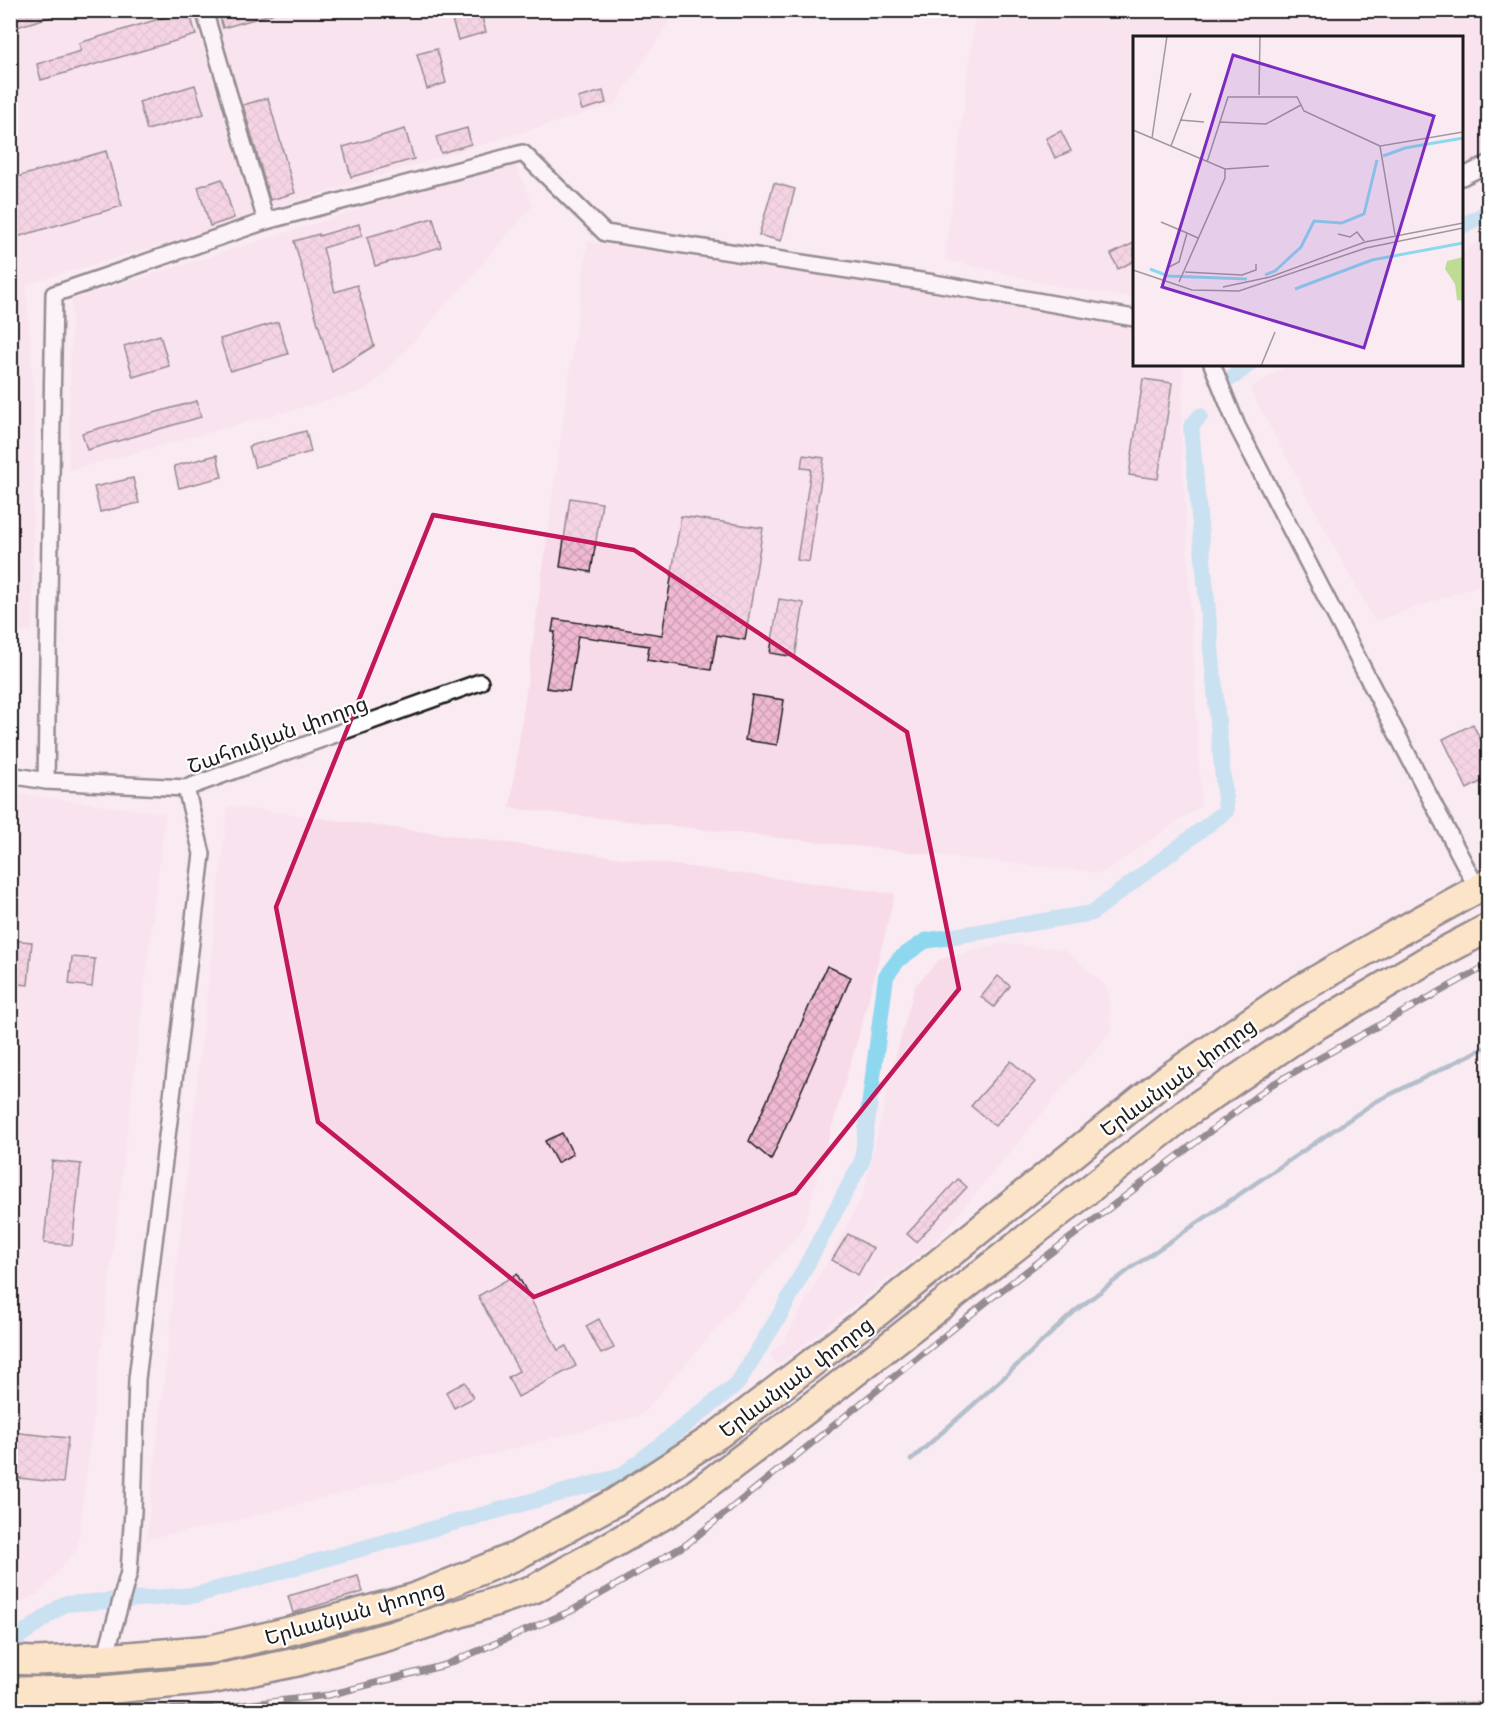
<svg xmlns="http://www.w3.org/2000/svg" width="1499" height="1722" font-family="'Playpen Sans','Noto Sans Armenian',sans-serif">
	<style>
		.built { fill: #f7dbe8 }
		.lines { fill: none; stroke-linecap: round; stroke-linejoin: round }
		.stream { stroke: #608d9b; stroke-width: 4.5 }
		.canal { stroke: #8ed8ef; stroke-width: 16 }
		.building { fill: url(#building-cross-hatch); stroke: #1c1c1c; stroke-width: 1.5 }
		.street-casing { stroke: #1c1c1c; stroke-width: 20 }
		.highway-casing { stroke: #1c1c1c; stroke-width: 32 }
		.street { stroke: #fff; stroke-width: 15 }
		.highway { stroke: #ffdd96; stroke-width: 27 }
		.rail-casing { stroke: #1c1c1c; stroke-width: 7 }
		.rail { stroke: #fff; stroke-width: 4.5; stroke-dasharray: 14; stroke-linecap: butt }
		.marked { fill: none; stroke: #c2185b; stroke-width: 4.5; stroke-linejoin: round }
		.labels { text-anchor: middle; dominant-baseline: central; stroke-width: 4.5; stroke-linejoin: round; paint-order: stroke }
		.street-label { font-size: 21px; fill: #1c1c1c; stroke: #fff }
		.inset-river { fill: none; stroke: #8ed8ef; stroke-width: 3 }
		.inset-road { fill: none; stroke: #a1989c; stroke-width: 1.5 }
		.view { fill: #7b2cbf; fill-opacity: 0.15; stroke: #7b2cbf; stroke-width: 3 }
		.inset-edge { fill: none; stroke: #1c1c1c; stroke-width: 3 }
	</style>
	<defs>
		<pattern id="building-cross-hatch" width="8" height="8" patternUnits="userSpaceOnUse" patternTransform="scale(1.5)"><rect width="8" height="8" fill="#efb9d2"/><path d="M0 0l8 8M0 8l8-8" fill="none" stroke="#cc9eb4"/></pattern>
	</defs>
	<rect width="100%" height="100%" fill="#faeaf2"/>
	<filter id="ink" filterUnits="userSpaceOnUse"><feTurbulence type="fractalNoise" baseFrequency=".0167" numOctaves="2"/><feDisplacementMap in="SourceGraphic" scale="12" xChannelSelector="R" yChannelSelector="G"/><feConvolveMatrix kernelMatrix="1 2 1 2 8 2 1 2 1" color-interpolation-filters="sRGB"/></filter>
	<g filter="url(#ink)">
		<g class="built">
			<polygon points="11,11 192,11 254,217 26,284 34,410 32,631 11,633"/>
			<polygon points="212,11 676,11 615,104 268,209"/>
			<polygon points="976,11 1488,11 1488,155 1462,167 1462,38 1134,38 1134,297 1062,287 945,259"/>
			<polygon points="515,165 533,205 398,359 365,390 69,470 72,300 454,180"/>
			<polygon points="1488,236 1488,582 1375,621 1250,389 1288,365 1462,364 1462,253"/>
			<polygon points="588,242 946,294 1134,327 1134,364 1183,365 1181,434 1201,805 1102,873 510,808"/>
			<polygon points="11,793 165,814 77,1549 39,1593 11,1606"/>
			<polygon points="228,806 895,894 863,1020 802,1230 641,1415 218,1525 147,1538"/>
			<polygon points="1003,944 1065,950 1107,988 1111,1030 934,1243 777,1365 770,1353 784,1342 863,1196 896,1055 915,986 939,960"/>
		</g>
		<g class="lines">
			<polyline class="stream" points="911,1460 1001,1380 1075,1311 1134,1266 1375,1102 1488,1046"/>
			<g class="canal">
				<polyline points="1462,226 1488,212"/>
				<polyline points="1233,377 1249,364"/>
				<polyline points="10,1637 17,1638 64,1604 196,1595 621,1476 737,1384 781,1313 862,1161 886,976 899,959 925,941 1092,913 1226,811 1191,427 1200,416"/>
			</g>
		</g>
		<g class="building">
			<polygon points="10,10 60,10 60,14 10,29"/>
			<polygon points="189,10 196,35 41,80 37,64 81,51 79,43"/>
			<polygon points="218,10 272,10 272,14 223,28"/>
			<polygon points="449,10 480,10 486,32 458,40"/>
			<polygon points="437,49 446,83 427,89 417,54"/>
			<polygon points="195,85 204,114 147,130 139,102"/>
			<polygon points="603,91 606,103 582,110 578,98"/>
			<polygon points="268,98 295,193 270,200 243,105"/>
			<polygon points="467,128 471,144 441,153 436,137"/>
			<polygon points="405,129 414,159 351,177 343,147"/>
			<polygon points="1061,131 1071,151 1055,158 1046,138"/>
			<polygon points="106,151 122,206 10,239 10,179"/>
			<polygon points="222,179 234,218 210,226 198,187"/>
			<polygon points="774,183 795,189 781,241 759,235"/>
			<polygon points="433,218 441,247 375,266 367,237"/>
			<polygon points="359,224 362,236 323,248 335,292 357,285 374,346 332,372 294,241 319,234 319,236"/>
			<polygon points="1134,243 1134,261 1118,269 1111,254"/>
			<polygon points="278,322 288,354 230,371 220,339"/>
			<polygon points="160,335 169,366 133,377 124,346"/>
			<polygon points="1143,379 1172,383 1158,479 1129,475"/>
			<polygon points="197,401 201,417 87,450 82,433"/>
			<polygon points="306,431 311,452 255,467 249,446"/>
			<polygon points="217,455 222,477 179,488 174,466"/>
			<polygon points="803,455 824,458 809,562 797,560 811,469 801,468"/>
			<polygon points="133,478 139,503 100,512 94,487"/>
			<polygon points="570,498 602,503 591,572 560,567"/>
			<polygon points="681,516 763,528 745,640 717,635 711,670 647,660 649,646 578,636 569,691 546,688 555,632 552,632 554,619 662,635"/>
			<polygon points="779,599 804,603 795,657 770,653"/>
			<polygon points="752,695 784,700 777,745 745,740"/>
			<polygon points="1473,724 1488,756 1488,778 1467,789 1443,739"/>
			<polygon points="10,940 32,942 28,985 10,983"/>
			<polygon points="72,957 95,959 92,987 69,984"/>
			<polygon points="827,966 851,977 771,1160 749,1141"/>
			<polygon points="998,976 1010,986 994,1007 981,997"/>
			<polygon points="1011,1061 1035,1082 995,1126 971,1106"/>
			<polygon points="562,1133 573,1154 557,1163 545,1141"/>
			<polygon points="52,1161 81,1164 72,1245 44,1243"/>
			<polygon points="958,1179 967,1187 916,1242 907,1234"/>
			<polygon points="848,1234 873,1248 858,1275 832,1260"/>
			<polygon points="517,1274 558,1350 566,1346 576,1366 518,1397 508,1377 519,1371 478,1296"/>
			<polygon points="599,1319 614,1348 601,1354 586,1326"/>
			<polygon points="465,1382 473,1398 454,1408 446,1392"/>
			<polygon points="10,1432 68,1438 63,1483 10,1477"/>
			<polygon points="358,1576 363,1592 293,1613 288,1596"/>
		</g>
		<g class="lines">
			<defs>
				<g id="street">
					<polyline points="204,10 266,221"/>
					<polyline points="1462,177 1488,164"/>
					<polyline points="1212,364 1237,426 1477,888"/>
					<polyline points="10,775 46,781 186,788 480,682"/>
					<polyline points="46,781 54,294 266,221 523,153 605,233 934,283 1134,318"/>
					<polyline points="105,1658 129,1572 133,1511 137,1379 202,854 186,788"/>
				</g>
				<g id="highway">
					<polyline points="10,1660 36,1661 105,1658 212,1649 294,1630 413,1598 516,1556 615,1502 719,1434 878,1312 1165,1080 1285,998 1390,937 1488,883"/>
					<polyline points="10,1691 103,1690 210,1680 297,1662 390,1636 534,1589 673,1510 830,1392 1188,1112 1304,1033 1424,962 1488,928"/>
				</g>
			</defs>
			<use href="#street" class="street-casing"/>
			<use href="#highway" class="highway-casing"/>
			<use href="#street" class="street"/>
			<use href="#highway" class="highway"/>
			<defs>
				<g id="rail">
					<polyline points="45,1712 216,1708 329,1695 445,1665 571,1611 687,1544 990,1299 1271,1085 1488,965"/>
					<polyline points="1061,1712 1488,1705"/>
				</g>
			</defs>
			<use href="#rail" class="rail-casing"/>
			<use href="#rail" class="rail"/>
		</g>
	</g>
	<path d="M0 0H1499V1722H0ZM 433,515 L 634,550 L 907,732 L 959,989 L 795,1193 L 534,1297 L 318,1122 L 276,907 Z" fill="#faeaf2" fill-opacity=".55" fill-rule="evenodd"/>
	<path class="marked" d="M 433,515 L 634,550 L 907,732 L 959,989 L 795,1193 L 534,1297 L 318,1122 L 276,907 Z"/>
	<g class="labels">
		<g class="street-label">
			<text transform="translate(277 733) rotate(-20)">Շահումյան փողոց</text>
			<text transform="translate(1177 1076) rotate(-36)">Երևանյան փողոց</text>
			<text transform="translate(795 1376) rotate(-37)">Երևանյան փողոց</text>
			<text transform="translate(354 1611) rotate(-16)">Երևանյան փողոց</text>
		</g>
	</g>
	<g transform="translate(1133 36)">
		<rect width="330" height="330" fill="#faeaf2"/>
		<path d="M 330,221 L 330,265 L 324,264 L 322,248 L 312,233 L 314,225 Z" fill="#bedc94"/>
		<path class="inset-river" d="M 250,120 L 272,112 L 330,102M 17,233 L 35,240 L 114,243M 132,239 L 142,235 L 168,211 L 181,185 L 209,187 L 231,178 L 244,124M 162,253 L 239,224 L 330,207"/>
		<path class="inset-road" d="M 126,59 L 127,0M 47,84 L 71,86M 86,86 L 133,88 L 168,69M 0,94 L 92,133 L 136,130M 19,102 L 34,0M 38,110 L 58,57M 74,126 L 95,61 L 164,61 L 171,75 L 247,110M 28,186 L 54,197M 205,198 L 217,201 L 224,196 L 231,205M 262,199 L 247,110 L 330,96M 36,231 L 46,226 L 54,197 L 65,202M 0,234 L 59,254 L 106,255 L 233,212 L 330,192M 52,236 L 109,239 L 123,234 L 123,228M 46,246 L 92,142 L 92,133M 90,251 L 137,241 L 232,206 L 330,187M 128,330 L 142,296"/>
		<path class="view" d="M 100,19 L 301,80 L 231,312 L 29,251 Z"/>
		<rect width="330" height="330" class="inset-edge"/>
	</g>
	<rect width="1499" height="1722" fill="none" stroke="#fff" stroke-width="36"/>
	<rect x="18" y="18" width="1463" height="1686" fill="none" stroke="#1c1c1c" stroke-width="2" filter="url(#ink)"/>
</svg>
